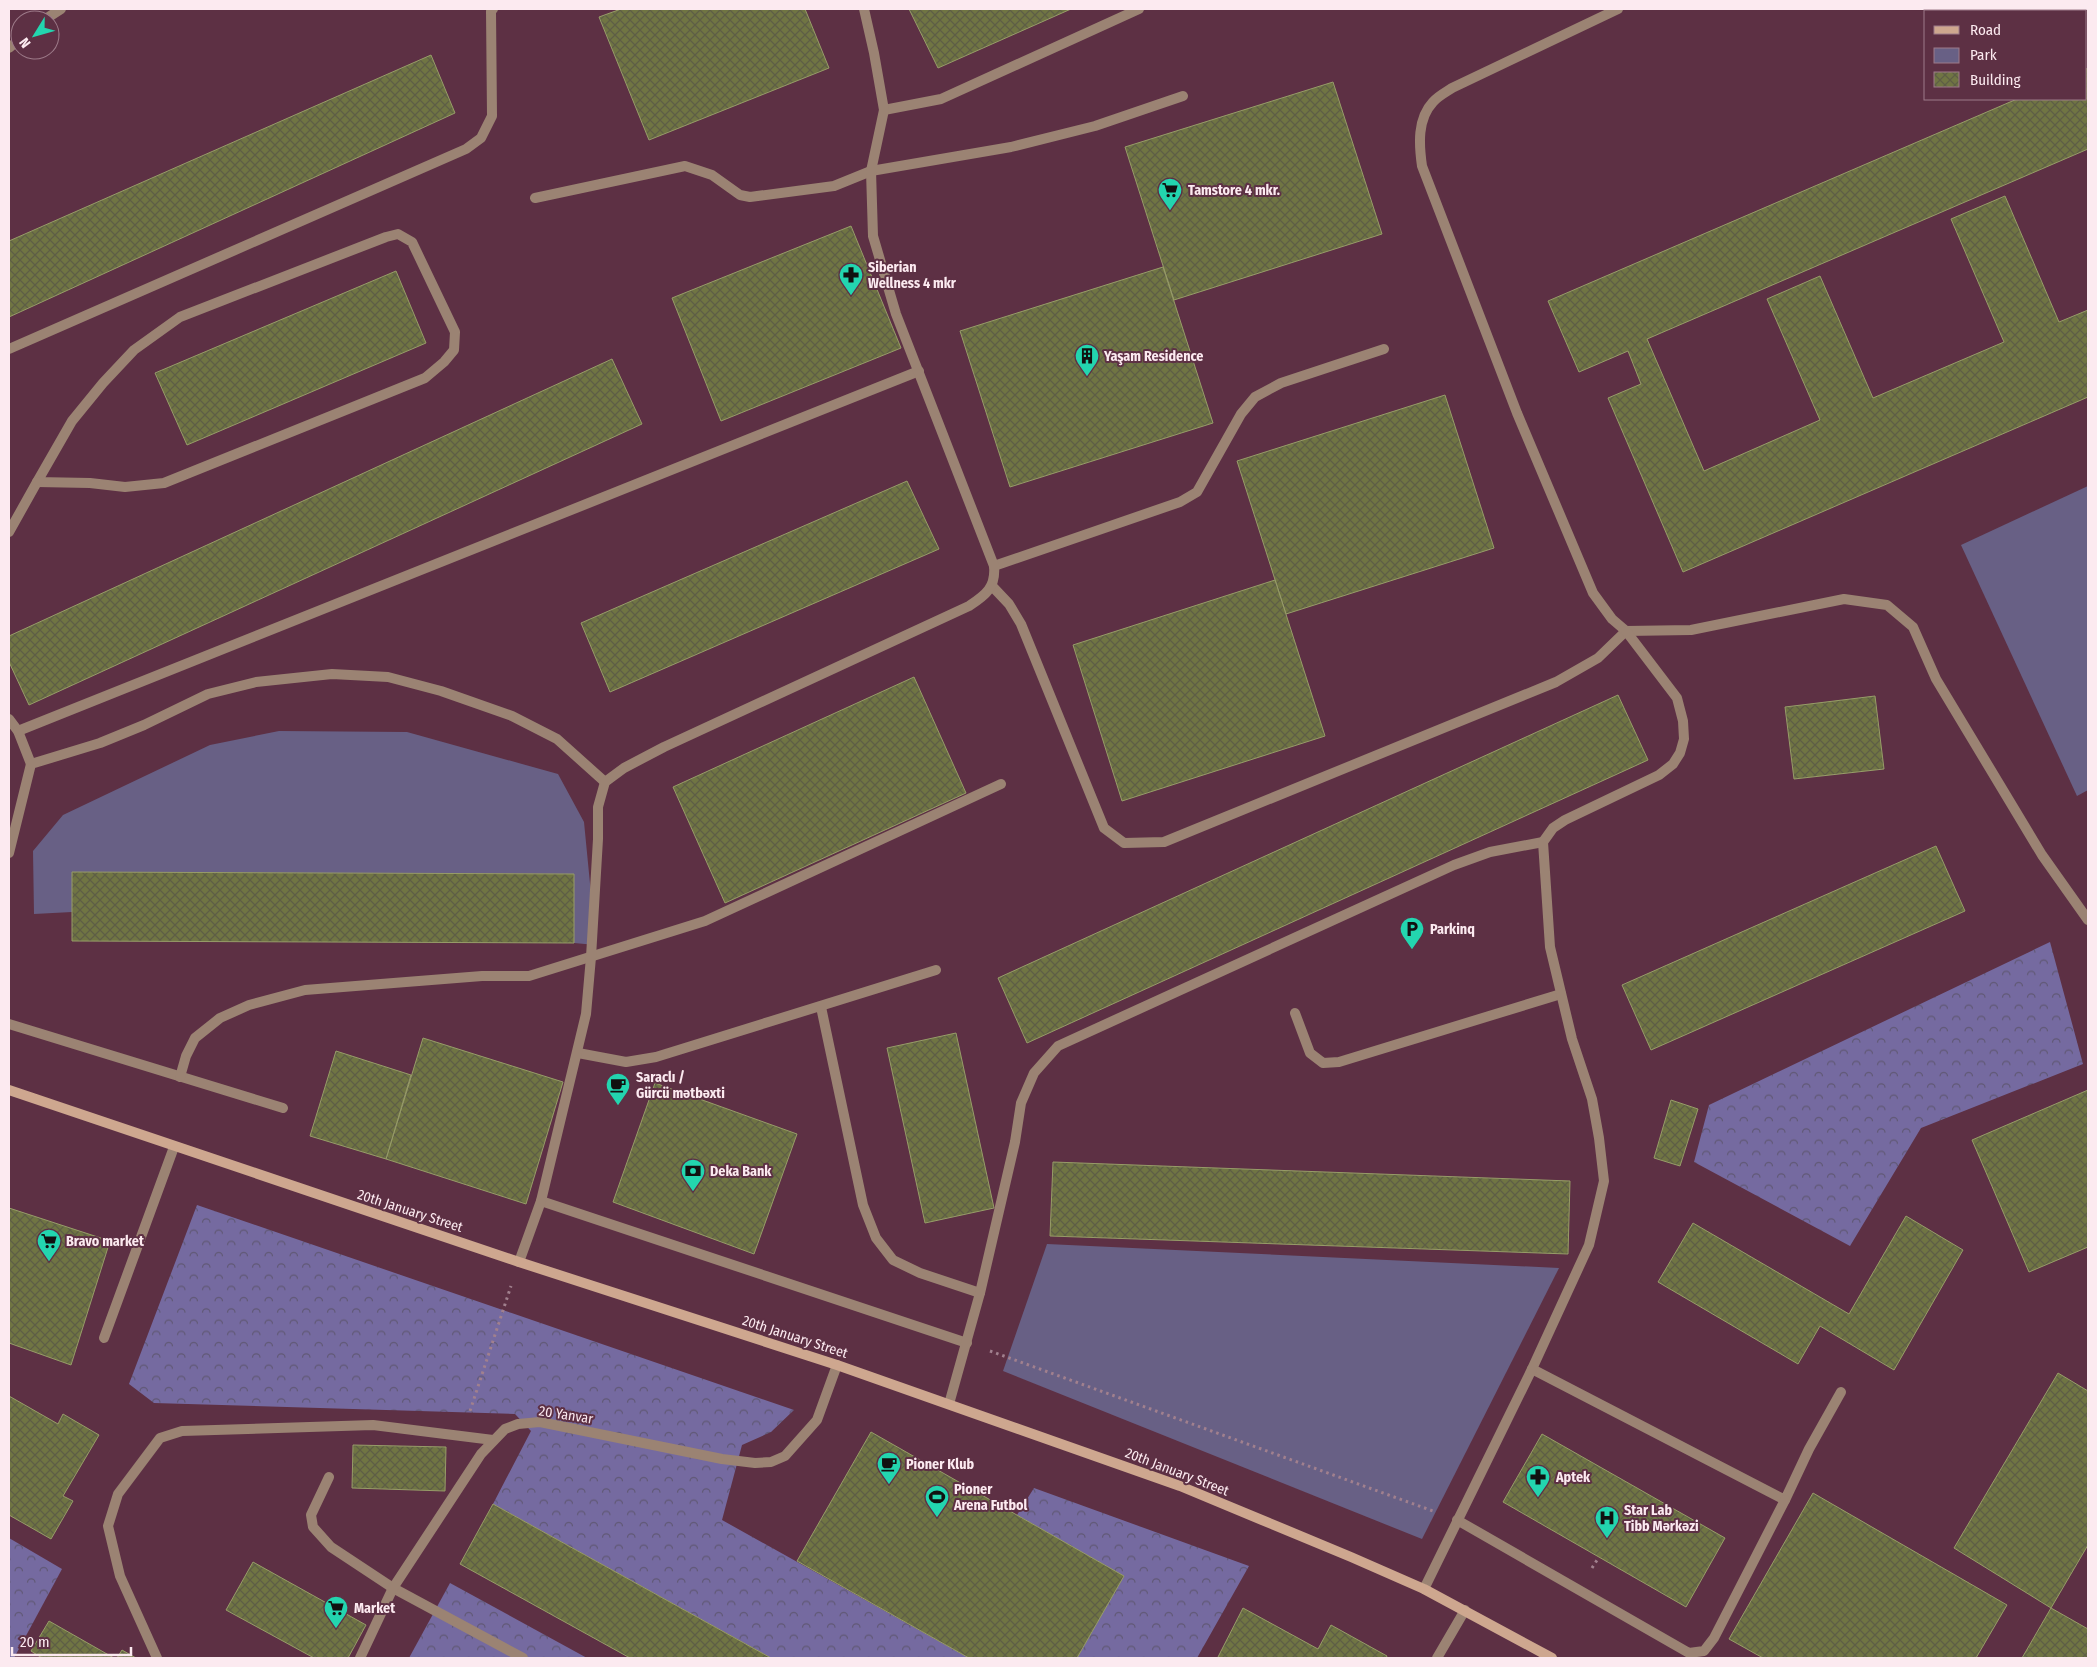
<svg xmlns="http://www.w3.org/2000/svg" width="2097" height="1667" font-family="'Fira Sans Condensed',sans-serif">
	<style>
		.forest { fill: url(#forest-crowns) }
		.park { fill: #686085 }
		.building { fill: url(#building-cross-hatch); stroke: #979c69 }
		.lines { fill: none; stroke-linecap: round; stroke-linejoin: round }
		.path { stroke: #a1808e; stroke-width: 3; stroke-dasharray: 2.5 4; stroke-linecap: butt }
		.lane { stroke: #9b8373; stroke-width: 10 }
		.street { stroke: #9b8373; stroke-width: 10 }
		.secondary { stroke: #cea78f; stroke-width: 10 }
		.labels { text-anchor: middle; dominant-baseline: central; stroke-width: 4; stroke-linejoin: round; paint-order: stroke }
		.poi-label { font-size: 14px; font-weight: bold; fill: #fceaf0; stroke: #5d3044; text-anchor: start }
		.street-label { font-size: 14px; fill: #fceaf0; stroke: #5d3044 }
	</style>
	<defs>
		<pattern id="forest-crowns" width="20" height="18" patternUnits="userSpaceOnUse" patternTransform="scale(1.25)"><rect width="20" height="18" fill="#756aa0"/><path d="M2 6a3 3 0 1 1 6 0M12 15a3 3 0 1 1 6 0" fill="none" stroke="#605874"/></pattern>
		<pattern id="building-cross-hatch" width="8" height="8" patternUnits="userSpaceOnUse" patternTransform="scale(1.25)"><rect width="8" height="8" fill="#707543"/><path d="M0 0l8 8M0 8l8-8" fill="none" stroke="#5e5e46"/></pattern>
	</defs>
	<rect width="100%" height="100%" fill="#5d3044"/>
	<g class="forest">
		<polygon points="2050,942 2083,1064 1921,1128 1850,1246 1694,1162 1709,1105"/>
		<polygon points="197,1205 794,1410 771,1432 742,1445 722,1520 969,1658 771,1658 493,1504 531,1431 515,1414 154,1403 129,1384"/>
		<polygon points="1034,1488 1249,1566 1197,1658 1077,1658 1123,1576 1017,1515"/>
		<polygon points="9,1538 62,1569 14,1658 9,1658"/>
		<polygon points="450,1583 587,1658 409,1658"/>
	</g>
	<g class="park">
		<polygon points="2088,486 2088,790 2077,796 1961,545"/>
		<polygon points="279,731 407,732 558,774 584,822 596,945 574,943 574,874 72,872 72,912 34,914 33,851 63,815 210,745"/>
		<polygon points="1047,1244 1559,1268 1422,1539 1003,1371"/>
	</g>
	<g class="building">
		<polygon points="621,9 805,9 829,68 649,140 599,17"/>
		<polygon points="909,9 1071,9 938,68"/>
		<polygon points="431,55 455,113 9,317 9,241"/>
		<polygon points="2088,68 2088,149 1647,339 1704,471 1820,420 1767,299 1820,276 1873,398 2004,342 1951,219 2005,196 2059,322 2088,310 2088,397 1683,572 1608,398 1641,384 1628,351 1579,372 1548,301 2017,99 2086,99 2086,69"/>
		<polygon points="1333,82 1382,234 1174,300 1125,147"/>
		<polygon points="851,226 901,348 721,421 672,298"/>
		<polygon points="1163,267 1213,423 1010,487 960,331"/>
		<polygon points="396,271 426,343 187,445 155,373"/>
		<polygon points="612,359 642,424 29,705 9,662 9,636"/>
		<polygon points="1445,395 1494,548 1286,614 1237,461"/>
		<polygon points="907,481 939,549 610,692 581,623"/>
		<polygon points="1275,580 1325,736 1122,801 1073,645"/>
		<polygon points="914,677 966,793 725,903 673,787"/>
		<polygon points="1618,695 1648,760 1027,1043 998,978"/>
		<polygon points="1875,696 1884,769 1794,779 1785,707"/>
		<polygon points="1936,846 1965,911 1651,1050 1622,985"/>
		<polygon points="72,872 574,874 574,943 72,941"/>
		<polygon points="956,1033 994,1208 925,1223 887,1048"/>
		<polygon points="423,1038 563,1082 526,1204 386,1159"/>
		<polygon points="336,1051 411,1075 386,1159 310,1136"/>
		<polygon points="655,1083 797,1134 754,1254 613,1202"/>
		<polygon points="2088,1090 2088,1247 2029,1272 1972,1140"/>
		<polygon points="1671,1100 1698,1109 1680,1166 1654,1158"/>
		<polygon points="1053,1162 1570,1181 1568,1254 1050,1236"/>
		<polygon points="9,1208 110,1241 71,1365 9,1343"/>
		<polygon points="1906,1216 1963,1250 1894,1370 1820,1326 1798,1364 1658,1282 1693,1223 1849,1314"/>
		<polygon points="2058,1373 2088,1391 2088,1545 2051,1608 1954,1548"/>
		<polygon points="9,1396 58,1424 63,1414 99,1435 63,1496 73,1501 51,1539 9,1515"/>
		<polygon points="871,1432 1124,1576 1077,1658 969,1658 797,1561"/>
		<polygon points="1542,1434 1725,1538 1686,1607 1503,1502"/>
		<polygon points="353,1445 446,1447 445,1491 352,1488"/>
		<polygon points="1813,1493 2007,1605 1976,1658 1763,1658 1729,1639"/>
		<polygon points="493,1504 771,1658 630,1658 460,1564"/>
		<polygon points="253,1562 366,1625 348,1658 314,1658 226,1610"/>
		<polygon points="1243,1608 1318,1649 1331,1625 1387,1656 1386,1658 1221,1658 1218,1657"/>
		<polygon points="2051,1608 2088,1629 2088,1658 2022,1658"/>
		<polygon points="49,1621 114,1658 42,1658 31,1651"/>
		<polygon points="122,1650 136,1658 117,1658"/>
	</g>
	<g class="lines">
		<g class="path">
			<polyline points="990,1351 1433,1511"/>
			<polyline points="470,1411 511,1286"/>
			<polyline points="1592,1568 1599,1557"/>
		</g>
		<g class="lane">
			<polyline points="44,20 61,9"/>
			<polyline points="9,48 20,39"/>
			<polyline points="884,110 941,99 1139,9"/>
			<polyline points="535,198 685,166 712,175 740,195 750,197 834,186 871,171 1011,147 1095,126 1183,96"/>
			<polygon points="398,234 412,242 455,332 454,350 444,362 425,378 164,483 125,487 90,483 37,482 72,421 103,383 134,350 180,317 386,237"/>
			<polyline points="9,349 466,149 481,138 492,116 491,11 493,9"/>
			<polyline points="9,532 37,482"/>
			<polyline points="994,566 1180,502 1197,492 1241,414 1255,397 1281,383 1384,349"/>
			<polyline points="992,586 1009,604 1021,624 1104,828 1124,843 1164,842 1556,682 1598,658 1626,631"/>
			<polyline points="9,719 18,731 31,764"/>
			<polyline points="18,731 919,371"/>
			<polyline points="9,853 31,764 100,743 144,725 208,694 256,682 332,674 388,677 441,691 512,716 557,739 605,782"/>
			<polyline points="821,1007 863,1205 876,1238 893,1260 920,1273 980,1293"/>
			<polyline points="1295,1013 1310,1053 1323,1063 1339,1062 1561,994"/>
			<polyline points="9,1024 283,1108"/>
			<polyline points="578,1053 626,1062 656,1057 936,970"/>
			<polyline points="180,1077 186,1056 195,1038 220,1018 249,1005 305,990 482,976 529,976 705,921 1001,784"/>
			<polyline points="541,1201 967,1343"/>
			<polyline points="104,1338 174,1147"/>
			<polyline points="1532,1369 1785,1500 1809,1449 1841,1392"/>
			<polyline points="949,1404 980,1293 1015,1142 1021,1103 1034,1073 1058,1046 1454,865 1490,852 1543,842"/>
			<polyline points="329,1477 311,1515 313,1527 331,1547 393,1588 523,1658"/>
			<polyline points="1457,1520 1689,1653 1704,1651 1714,1638 1785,1500"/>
			<polyline points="157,1658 120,1576 108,1526 118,1494 160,1438 182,1431 373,1425 493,1440"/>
		</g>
		<g class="street">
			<path d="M 1618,9 L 1452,88 C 1446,92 1438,96 1433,102 C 1417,119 1419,145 1422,166 L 1517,413 L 1593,593 L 1612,619 L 1626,631 L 1691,630 L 1844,599 L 1887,605 L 1913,627 L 1936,679 L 2042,855 L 2088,920"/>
			<path d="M 519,1262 L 541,1201 L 586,1014 L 591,957 L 598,839 L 598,807 L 605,782 L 624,768 L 664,747 L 969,606 C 986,595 996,587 994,566 L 896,314 L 873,236 L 871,171 L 884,110 L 874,53 L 864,9"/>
			<polyline points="1424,1589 1532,1369 1589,1245 1604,1181 1599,1138 1592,1099 1572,1039 1550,947 1543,842 1553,828 1565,820 1659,775 1673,764 1680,753 1684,739 1683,721 1677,698 1626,631"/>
			<polyline points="360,1658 393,1588 481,1454 505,1429 518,1424 540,1422 722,1459 755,1463 771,1462 785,1456 817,1420 837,1365"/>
			<polyline points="1437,1658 1465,1610"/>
		</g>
		<polyline class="secondary" points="9,1090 519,1262 837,1365 1180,1486 1351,1557 1424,1589 1552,1658"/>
	</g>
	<defs>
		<symbol id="supermarket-pin" viewBox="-11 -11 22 30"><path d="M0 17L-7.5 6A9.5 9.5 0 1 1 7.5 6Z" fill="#23d5af" stroke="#5d3044"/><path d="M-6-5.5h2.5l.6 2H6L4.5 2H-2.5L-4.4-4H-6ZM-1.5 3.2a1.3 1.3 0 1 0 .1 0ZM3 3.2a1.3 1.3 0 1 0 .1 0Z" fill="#111"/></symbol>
		<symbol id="pharmacy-pin" viewBox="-11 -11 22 30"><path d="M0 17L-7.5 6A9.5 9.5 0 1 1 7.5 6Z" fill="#23d5af" stroke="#5d3044"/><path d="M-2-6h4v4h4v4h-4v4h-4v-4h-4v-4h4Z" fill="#111"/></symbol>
		<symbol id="building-pin" viewBox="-11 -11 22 30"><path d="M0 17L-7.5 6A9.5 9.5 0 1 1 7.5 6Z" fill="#23d5af" stroke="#5d3044"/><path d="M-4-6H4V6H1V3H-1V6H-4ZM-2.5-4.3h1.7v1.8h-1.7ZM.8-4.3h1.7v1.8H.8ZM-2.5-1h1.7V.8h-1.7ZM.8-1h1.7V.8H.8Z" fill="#111"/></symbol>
		<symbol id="parking-pin" viewBox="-11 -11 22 30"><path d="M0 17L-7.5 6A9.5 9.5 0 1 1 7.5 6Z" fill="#23d5af" stroke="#5d3044"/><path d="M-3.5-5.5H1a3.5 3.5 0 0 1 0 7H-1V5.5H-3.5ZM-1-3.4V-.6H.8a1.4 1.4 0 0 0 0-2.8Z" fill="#111"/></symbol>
		<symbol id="cafe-pin" viewBox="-11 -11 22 30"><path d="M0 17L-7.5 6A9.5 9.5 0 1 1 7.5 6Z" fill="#23d5af" stroke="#5d3044"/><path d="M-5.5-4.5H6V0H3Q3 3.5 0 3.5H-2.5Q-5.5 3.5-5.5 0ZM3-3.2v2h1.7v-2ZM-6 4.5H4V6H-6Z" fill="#111"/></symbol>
		<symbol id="bank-pin" viewBox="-11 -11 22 30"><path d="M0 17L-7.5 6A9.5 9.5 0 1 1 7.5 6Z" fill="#23d5af" stroke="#5d3044"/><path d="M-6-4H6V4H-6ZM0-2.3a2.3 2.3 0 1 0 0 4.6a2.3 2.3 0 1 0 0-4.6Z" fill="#111"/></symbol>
		<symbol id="stadium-pin" viewBox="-11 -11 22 30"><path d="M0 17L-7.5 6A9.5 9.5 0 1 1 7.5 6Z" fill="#23d5af" stroke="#5d3044"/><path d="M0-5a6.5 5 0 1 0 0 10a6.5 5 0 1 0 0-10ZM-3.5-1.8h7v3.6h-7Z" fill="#111"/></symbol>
		<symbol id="hospital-pin" viewBox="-11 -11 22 30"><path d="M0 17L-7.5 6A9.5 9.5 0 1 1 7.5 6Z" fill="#23d5af" stroke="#5d3044"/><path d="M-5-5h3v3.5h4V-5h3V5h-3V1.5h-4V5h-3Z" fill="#111"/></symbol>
	</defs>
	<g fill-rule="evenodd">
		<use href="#supermarket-pin" x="1156" y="176" width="28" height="38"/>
		<use href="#pharmacy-pin" x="837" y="261" width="28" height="38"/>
		<use href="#building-pin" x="1073" y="342" width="28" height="38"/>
		<use href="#parking-pin" x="1398" y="915" width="28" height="38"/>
		<use href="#cafe-pin" x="604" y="1071" width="28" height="38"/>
		<use href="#bank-pin" x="679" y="1157" width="28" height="38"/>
		<use href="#supermarket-pin" x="35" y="1227" width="28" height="38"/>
		<use href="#cafe-pin" x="875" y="1450" width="28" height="38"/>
		<use href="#pharmacy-pin" x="1524" y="1463" width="28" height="38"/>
		<use href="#stadium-pin" x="923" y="1483" width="28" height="38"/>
		<use href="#hospital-pin" x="1593" y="1504" width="28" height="38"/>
		<use href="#supermarket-pin" x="322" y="1594" width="28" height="38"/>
	</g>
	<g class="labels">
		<g class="poi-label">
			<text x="1188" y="190">Tamstore 4 mkr.</text>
			<text x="868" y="267">Siberian<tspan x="868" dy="16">Wellness 4 mkr</tspan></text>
			<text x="1104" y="356">Yaşam Residence</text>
			<text x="1430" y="929">Parkinq</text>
			<text x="636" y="1077">Saraclı /<tspan x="636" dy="16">Gürcü mətbəxti</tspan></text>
			<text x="710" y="1171">Deka Bank</text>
			<text x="66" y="1241">Bravo market</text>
			<text x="906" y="1464">Pioner Klub</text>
			<text x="1556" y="1477">Aptek</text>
			<text x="954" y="1489">Pioner<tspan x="954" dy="16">Arena Futbol</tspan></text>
			<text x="1624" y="1510">Star Lab<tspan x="1624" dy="16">Tibb Mәrkәzi</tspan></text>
			<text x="354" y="1608">Market</text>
		</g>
		<g class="street-label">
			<text transform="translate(410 1211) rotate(18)">20th January Street</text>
			<text transform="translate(795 1337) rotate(18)">20th January Street</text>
			<text transform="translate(566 1415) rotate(9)">20 Yanvar</text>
			<text transform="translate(1177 1472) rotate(21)">20th January Street</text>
		</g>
	</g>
	<rect width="2097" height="1667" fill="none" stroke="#fceaf0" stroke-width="20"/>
	<rect x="1924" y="10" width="162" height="90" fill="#5d3044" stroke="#9d7a89"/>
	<rect x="1934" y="26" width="25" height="8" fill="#cea78f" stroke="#9d7a89"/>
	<text x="1970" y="35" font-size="15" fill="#fceaf0">Road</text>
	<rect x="1934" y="48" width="25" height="15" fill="#686085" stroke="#9d7a89"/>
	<text x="1970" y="60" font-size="15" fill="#fceaf0">Park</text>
	<rect x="1934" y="72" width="25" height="15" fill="url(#building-cross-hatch)" stroke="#9d7a89"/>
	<text x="1970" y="85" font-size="15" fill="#fceaf0">Building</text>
	<g transform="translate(35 35) rotate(233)"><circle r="24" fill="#5d3044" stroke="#9d7a89"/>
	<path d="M0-4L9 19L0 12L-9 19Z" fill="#23d5af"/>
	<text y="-8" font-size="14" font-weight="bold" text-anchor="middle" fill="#fceaf0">N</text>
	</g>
	<path d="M12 1647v8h119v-8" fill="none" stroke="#fceaf0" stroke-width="2.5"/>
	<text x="20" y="1647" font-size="15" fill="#fceaf0" stroke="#5d3044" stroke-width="4" paint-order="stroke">20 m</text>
</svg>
